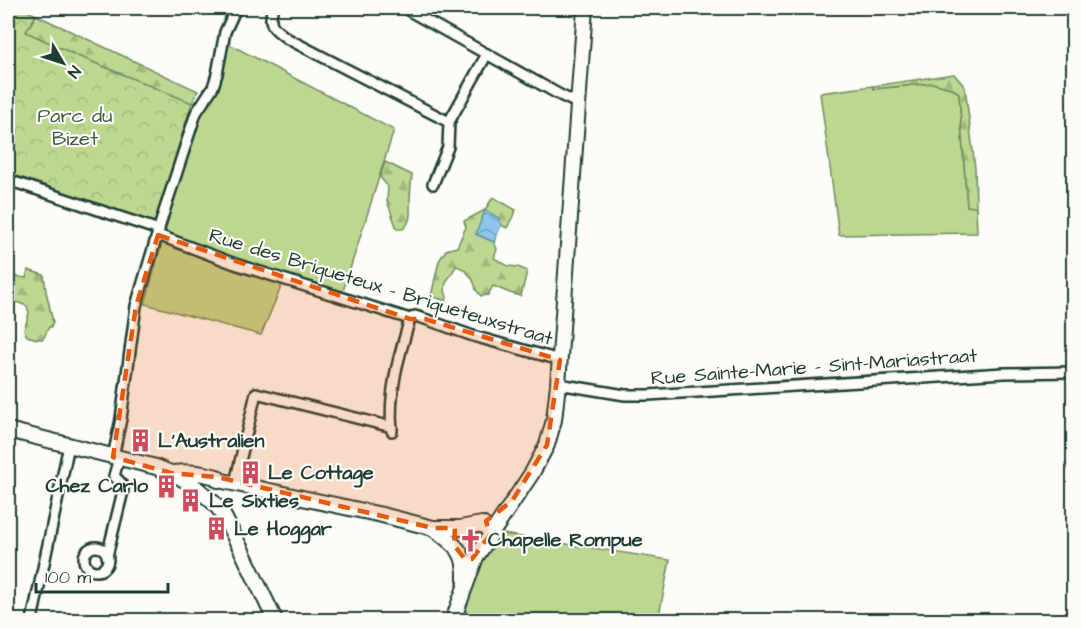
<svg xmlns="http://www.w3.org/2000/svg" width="1081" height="628" font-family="'Architects Daughter',sans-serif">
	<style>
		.grass { fill: #bcd78f; stroke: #6e8a62; stroke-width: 1.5 }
		.forest { fill: url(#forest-firs); stroke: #6e8a62; stroke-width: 1.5 }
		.park { fill: url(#park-crowns); stroke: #6e8a62; stroke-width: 1.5 }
		.water { fill: url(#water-waves); stroke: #6290a3; stroke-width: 1.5 }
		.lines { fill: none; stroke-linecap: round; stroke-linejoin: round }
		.street-casing { stroke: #1f3d34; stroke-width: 14 }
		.secondary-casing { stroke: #1f3d34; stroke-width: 18 }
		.street { stroke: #fdfcf7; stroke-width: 9 }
		.secondary { stroke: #fdfcf7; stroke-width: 14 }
		.marked { fill: #e8590c; fill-opacity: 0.2; stroke: #e8590c; stroke-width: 4.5; stroke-dasharray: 12 8; stroke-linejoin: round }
		.labels { text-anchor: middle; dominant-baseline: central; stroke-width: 4.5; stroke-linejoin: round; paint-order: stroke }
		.park-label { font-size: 20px; fill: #3e5c46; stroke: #fdfcf7 }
		.street-label { font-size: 20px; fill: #1f3d34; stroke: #fdfcf7 }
		.poi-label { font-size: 20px; font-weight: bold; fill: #1f3d34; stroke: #fdfcf7; text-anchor: start }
	</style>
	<defs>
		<pattern id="forest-firs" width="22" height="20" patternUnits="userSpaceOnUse" patternTransform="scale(1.5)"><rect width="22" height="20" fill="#bcd78f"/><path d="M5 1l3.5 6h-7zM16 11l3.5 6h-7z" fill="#a1b97c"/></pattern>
		<pattern id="park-crowns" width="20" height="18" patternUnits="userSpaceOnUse" patternTransform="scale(1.5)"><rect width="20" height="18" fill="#bcd78f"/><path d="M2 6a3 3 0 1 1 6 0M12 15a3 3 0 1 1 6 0" fill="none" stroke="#a1b97c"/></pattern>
		<pattern id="water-waves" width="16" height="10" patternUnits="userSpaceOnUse" patternTransform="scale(1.5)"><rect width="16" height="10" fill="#8ec7ed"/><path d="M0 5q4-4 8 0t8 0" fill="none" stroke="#73a3c1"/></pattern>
	</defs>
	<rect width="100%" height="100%" fill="#fdfcf7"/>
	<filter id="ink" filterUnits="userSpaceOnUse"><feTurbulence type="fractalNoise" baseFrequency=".0167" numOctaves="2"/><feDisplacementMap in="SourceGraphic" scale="12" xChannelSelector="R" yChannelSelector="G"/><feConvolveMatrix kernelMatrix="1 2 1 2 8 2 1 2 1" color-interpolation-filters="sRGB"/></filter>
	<g filter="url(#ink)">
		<g class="grass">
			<polygon points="227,43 394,130 343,291 286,275 261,335 145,304 166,228 163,225 199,114 217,86 221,76 226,58"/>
			<polygon points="933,83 951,88 959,93 967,206 976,207 977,233 839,235 820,93 873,86 874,89"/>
			<polygon points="496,533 670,560 658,620 460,620 478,563"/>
		</g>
		<g class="forest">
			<polygon points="36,15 198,91 192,103 173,98 121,76 25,32"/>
			<polygon points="954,74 965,87 975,168 976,207 967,206 959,93 951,88 933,83 874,89 873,86"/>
			<path d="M 385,162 L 412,175 C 411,184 410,193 410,201 C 410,213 412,221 403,229 L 397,229 L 387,201 L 388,187 L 380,177 Z"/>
			<path d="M 493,197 L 516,210 L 507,228 L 501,225 L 499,219 L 476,234 L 494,242 L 497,249 L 494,258 L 508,266 L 518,267 L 527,271 L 521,296 L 510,293 L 493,286 L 488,295 L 481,296 L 476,290 C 475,280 466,268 456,266 C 450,279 441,282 447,297 L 446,301 L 431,296 L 439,261 L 446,250 L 457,247 L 466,227 L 464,221 L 485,210 Z"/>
			<polygon points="28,270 44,275 46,291 53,322 51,327 49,327 43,339 37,339 27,336 24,330 29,313 27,306 14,301 8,296 8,283 12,283 13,276 26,278"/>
		</g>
		<polygon class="park" points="8,8 22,8 36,15 26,32 78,56 192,103 153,228 8,173"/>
		<polygon class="water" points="485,210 500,219 501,225 494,242 476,234"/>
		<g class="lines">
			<defs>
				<g id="street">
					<path d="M 273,8 C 267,25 274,29 288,39 L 449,122 L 448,147 L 433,184"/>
					<polyline points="404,8 560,95 579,104"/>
					<polyline points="449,122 487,54"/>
					<polyline points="8,180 159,230"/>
					<polyline points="158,235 235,264 410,319 415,316 425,319 473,336 560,360"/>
					<polyline points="558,384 625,395 648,395 1004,373 1074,372"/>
					<path d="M 392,431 C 388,392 399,356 410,319"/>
					<polyline points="113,457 121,419 136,306 163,215 196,113 213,87 217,74 225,32 236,8"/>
					<polyline points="235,483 256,393 392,427"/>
					<circle cx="96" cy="559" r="12"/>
					<polyline points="107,556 123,491 121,483 114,476 119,458"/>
					<polyline points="32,620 69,445"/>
				</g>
				<g id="secondary">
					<polyline points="8,430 156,467 176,475 193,485 214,503 222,513 241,549 275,620"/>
					<path d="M 173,473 C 189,471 201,473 217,477 L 218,480 L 382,515 L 433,528 L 460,528 L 482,524 L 488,529 L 490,535"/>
					<path d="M 433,528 C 454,545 466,549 465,579"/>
					<polyline points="453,620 476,557 532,473 547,445 554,420 558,384 585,8"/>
				</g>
			</defs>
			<use href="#street" class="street-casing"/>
			<use href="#secondary" class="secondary-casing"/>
			<use href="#street" class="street"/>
			<use href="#secondary" class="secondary"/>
		</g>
	</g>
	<path class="marked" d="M 158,235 L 410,319 L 425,319 L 560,360 L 547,445 L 512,501 L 486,521 L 490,535 L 472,559 L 464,558 L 454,545 L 455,528 L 433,528 L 217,477 L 171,473 L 113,457 L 136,306 Z"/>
	<defs>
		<symbol id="building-bare" viewBox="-9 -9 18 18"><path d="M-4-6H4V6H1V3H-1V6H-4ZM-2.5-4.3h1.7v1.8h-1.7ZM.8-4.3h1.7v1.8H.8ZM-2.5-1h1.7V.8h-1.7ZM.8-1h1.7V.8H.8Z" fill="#d1495b" stroke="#fdfcf7" stroke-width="2.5" paint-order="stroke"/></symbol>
		<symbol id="church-bare" viewBox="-9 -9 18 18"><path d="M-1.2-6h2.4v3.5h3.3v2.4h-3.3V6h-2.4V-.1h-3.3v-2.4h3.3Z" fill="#d1495b" stroke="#fdfcf7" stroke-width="2.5" paint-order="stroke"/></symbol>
	</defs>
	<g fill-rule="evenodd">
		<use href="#building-bare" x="124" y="424" width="33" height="33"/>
		<use href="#building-bare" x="234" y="456" width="33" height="33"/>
		<use href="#building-bare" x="150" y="470" width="33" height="33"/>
		<use href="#building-bare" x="174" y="484" width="33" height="33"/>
		<use href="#building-bare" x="200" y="512" width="33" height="33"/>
		<use href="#church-bare" x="454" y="524" width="33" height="33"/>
	</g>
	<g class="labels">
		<g class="park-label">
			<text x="75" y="116">Parc du<tspan x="75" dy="23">Bizet</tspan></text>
		</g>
		<g class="street-label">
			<text transform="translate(381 287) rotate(17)">Rue des Briqueteux - Briqueteuxstraat</text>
			<text transform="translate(814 367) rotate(-4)">Rue Sainte-Marie - Sint-Mariastraat</text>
		</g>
		<g class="poi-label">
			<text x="158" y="441">L'Australien</text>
			<text x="268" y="473">Le Cottage</text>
			<text x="148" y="486" text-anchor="end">Chez Carlo</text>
			<text x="209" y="501">Le Sixties</text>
			<text x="234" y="529">Le Hoggar</text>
			<text x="488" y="540">Chapelle Rompue</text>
		</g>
	</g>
	<rect width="1081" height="628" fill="none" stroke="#fdfcf7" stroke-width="30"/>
	<rect x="15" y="15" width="1051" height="598" fill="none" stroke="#1f3d34" stroke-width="2" filter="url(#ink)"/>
	<g transform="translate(63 63) rotate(129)" stroke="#fdfcf7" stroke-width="4.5" paint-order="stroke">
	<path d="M0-4.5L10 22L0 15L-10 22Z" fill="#1f3d34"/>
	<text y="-9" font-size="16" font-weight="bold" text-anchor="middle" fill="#1f3d34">N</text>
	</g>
	<path d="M36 583v9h132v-9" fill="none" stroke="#1f3d34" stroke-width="3"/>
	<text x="45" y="583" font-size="18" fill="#1f3d34" stroke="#fdfcf7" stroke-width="4.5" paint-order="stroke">100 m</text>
</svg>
